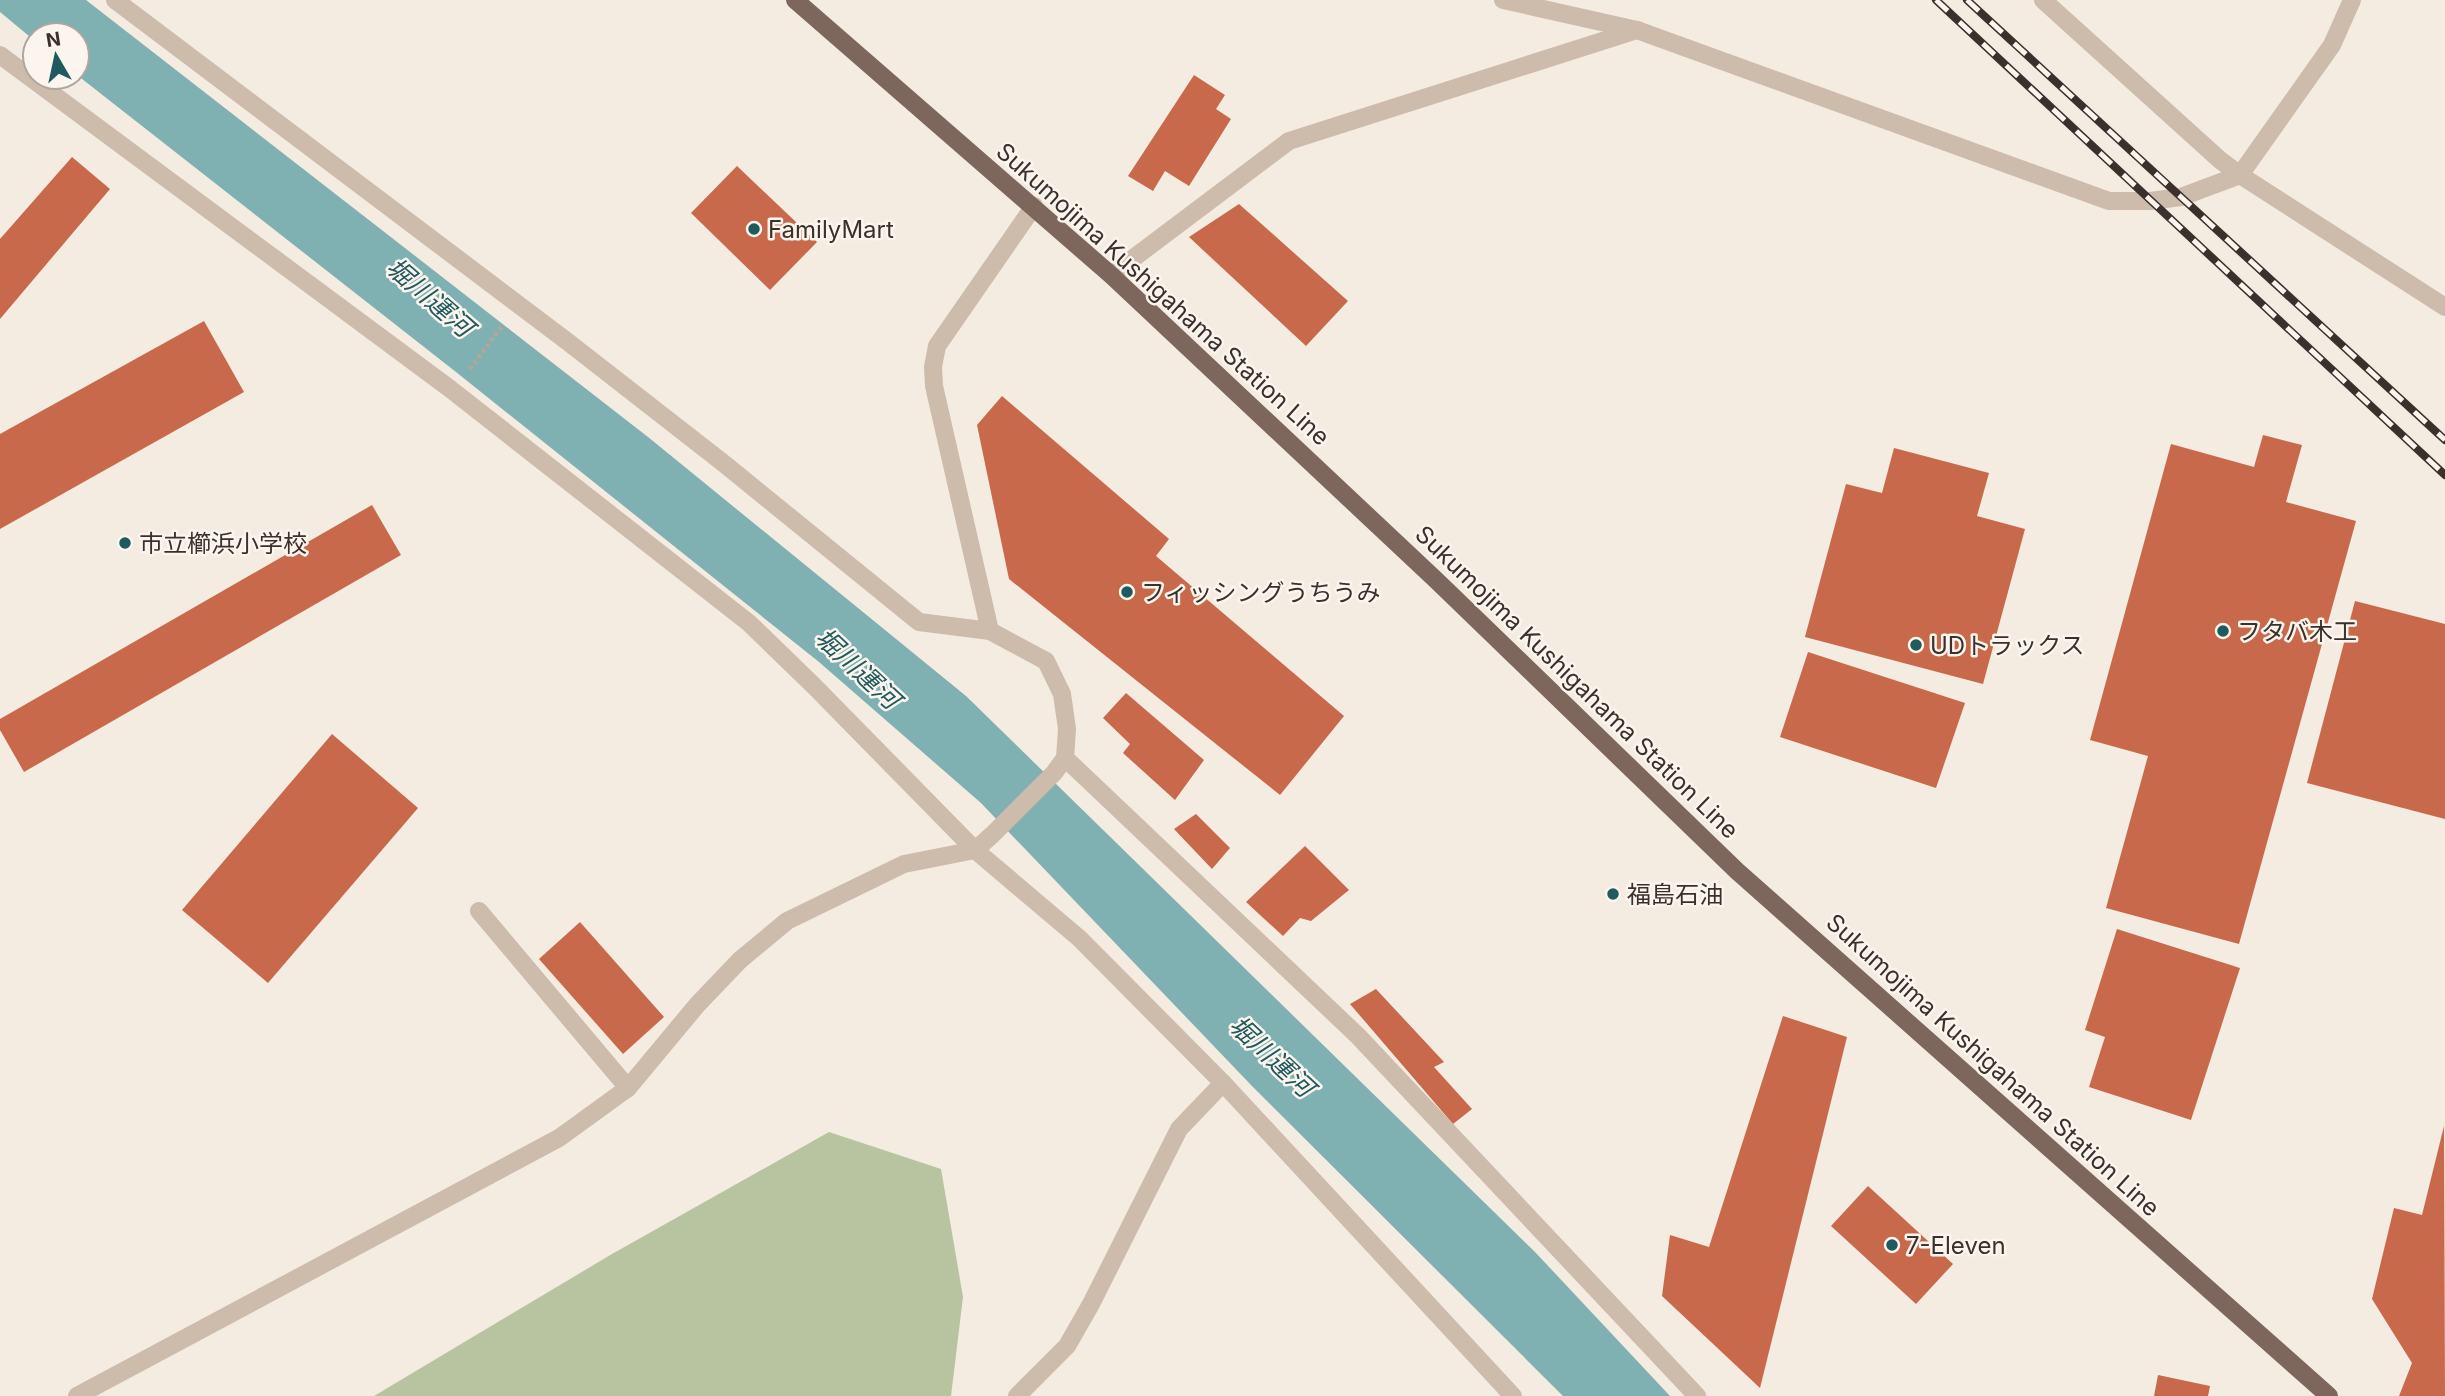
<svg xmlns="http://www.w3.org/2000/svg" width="2445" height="1396" font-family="Inter,'Noto Sans JP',sans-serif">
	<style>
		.green { fill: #b8c4a0 }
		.water { fill: #7fb0b2 }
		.building { fill: #c8694b }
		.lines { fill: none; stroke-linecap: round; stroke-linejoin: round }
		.path { stroke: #b9a596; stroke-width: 4.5; stroke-dasharray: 3.5 3.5; stroke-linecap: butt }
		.minor { stroke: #cdbbac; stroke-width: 18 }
		.major { stroke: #7d675c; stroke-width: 18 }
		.rail-casing { stroke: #3b302b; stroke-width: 8 }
		.rail { stroke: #fbf5ee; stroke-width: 5; stroke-dasharray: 16; stroke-linecap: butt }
		.poi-dot { fill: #1f5a5e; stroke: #fbf5ee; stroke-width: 2.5 }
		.labels { text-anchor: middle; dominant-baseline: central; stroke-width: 5; stroke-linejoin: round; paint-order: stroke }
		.poi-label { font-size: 24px; fill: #3b302b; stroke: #fbf5ee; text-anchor: start }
		.street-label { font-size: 24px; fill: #3b302b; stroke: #fbf5ee }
		.water-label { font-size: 26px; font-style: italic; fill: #1f5a5e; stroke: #fbf5ee }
	</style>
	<rect width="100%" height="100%" fill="#f4ebe1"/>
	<polygon class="green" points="829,1132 941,1169 963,1297 951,1396 374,1396 612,1254"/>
	<polygon class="water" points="0,0 86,0 648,437 966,696 1535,1252 1670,1396 1563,1396 1252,1086 981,803 819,662 456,372 77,75 77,35 35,35 35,41 0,12"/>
	<g class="building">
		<polygon points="1194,75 1225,95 1216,109 1231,119 1189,186 1165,171 1153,191 1128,176"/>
		<polygon points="72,157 110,189 0,319 0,239"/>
		<polygon points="737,166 817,242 770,290 691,213"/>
		<polygon points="1239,204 1348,301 1306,346 1189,237"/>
		<polygon points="204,321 244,392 0,529 0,434"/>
		<polygon points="1002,396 1169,539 1156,556 1344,716 1280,795 1009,579 977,425"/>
		<polygon points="2263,435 2302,445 2286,502 2356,521 2239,944 2106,908 2148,756 2090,740 2171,444 2254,467"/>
		<polygon points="1894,448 1989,473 1977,516 2025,529 1983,684 1805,637 1846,484 1882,493"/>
		<polygon points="372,505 401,555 24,772 0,730 0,719"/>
		<polygon points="2355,601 2445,624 2445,819 2307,783"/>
		<polygon points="1808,652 1965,703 1936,788 1780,737"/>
		<polygon points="1126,693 1204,760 1175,800 1123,753 1130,744 1103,718"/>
		<polygon points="332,734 418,808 268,983 182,910"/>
		<polygon points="1196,814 1230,848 1212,869 1174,829"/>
		<polygon points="1305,846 1349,890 1311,921 1300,918 1283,936 1246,902"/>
		<polygon points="580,922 664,1017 623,1054 539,959"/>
		<polygon points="2117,929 2240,968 2191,1120 2089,1087 2105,1037 2085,1030"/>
		<polygon points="1376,989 1444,1062 1434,1067 1472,1109 1453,1124 1350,1004"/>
		<polygon points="1783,1016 1847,1037 1760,1388 1662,1296 1670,1235 1709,1247"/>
		<polygon points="2444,1126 2445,1396 2399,1396 2412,1363 2372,1299 2394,1208 2422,1215"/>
		<polygon points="1868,1186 1953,1264 1916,1304 1831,1226"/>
		<polygon points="2158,1375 2210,1386 2208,1396 2154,1396"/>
	</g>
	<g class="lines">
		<polyline class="path" points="470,369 502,326"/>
		<g class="minor">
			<polyline points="1503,0 1637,30 2109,201 2150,201 2181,197 2240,175 2332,45 2352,0"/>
			<polyline points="2043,0 2220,160 2240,175 2445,307"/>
			<polyline points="0,55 449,388 749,623 814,686 975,850 1079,938 1223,1083 1513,1396"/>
			<polyline points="1111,275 1289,141 1637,30"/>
			<polyline points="990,631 934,386 933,367 937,346 1034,206"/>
			<polyline points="1065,758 1358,1036 1697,1396"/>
			<polyline points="479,911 628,1088"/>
			<polyline points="77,1396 559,1138 628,1088 697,1005 740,960 787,921 904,864 975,850 992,835 1054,773 1065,758 1067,729 1062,694 1046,661 990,631 919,622 722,462 568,342 115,0"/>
			<polyline points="1017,1396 1067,1346 1091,1304 1179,1129 1223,1083"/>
		</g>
		<polyline class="major" points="795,0 1111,275 1436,580 1737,871 2329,1396"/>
		<defs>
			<g id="rail">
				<polyline points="1936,0 2445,475"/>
				<polyline points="1967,0 2445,440"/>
			</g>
		</defs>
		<use href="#rail" class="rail-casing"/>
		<use href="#rail" class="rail"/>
	</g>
	<g class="poi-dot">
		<circle cx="754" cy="229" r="7"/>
		<circle cx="125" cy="543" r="7"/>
		<circle cx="1127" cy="592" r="7"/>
		<circle cx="2223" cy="631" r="7"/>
		<circle cx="1916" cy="645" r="7"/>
		<circle cx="1613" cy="894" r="7"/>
		<circle cx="1892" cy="1245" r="7"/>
	</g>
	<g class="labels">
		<g class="poi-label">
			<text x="768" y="229">FamilyMart</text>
			<text x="139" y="543">市立櫛浜小学校</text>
			<text x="1141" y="592">フィッシングうちうみ</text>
			<text x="2237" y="631">フタバ木工</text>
			<text x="1930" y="645">UDトラックス</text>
			<text x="1627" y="894">福島石油</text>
			<text x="1906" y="1245">7-Eleven</text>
		</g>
		<g class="street-label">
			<text transform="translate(1163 294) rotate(42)">Sukumojima Kushigahama Station Line</text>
			<text transform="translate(1577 682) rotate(44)">Sukumojima Kushigahama Station Line</text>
			<text transform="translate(1993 1065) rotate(42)">Sukumojima Kushigahama Station Line</text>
		</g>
		<g class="water-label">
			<text transform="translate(430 297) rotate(41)">堀川運河</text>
			<text transform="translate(858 668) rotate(43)">堀川運河</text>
			<text transform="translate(1272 1056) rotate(43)">堀川運河</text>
		</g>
	</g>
	<g transform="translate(56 56) rotate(351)"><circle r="33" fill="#fbf5ee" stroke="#aea6a0" stroke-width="2"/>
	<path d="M0-5L12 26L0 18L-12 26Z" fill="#1f5a5e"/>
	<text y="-10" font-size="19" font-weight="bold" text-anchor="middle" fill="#3b302b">N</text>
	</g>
</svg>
